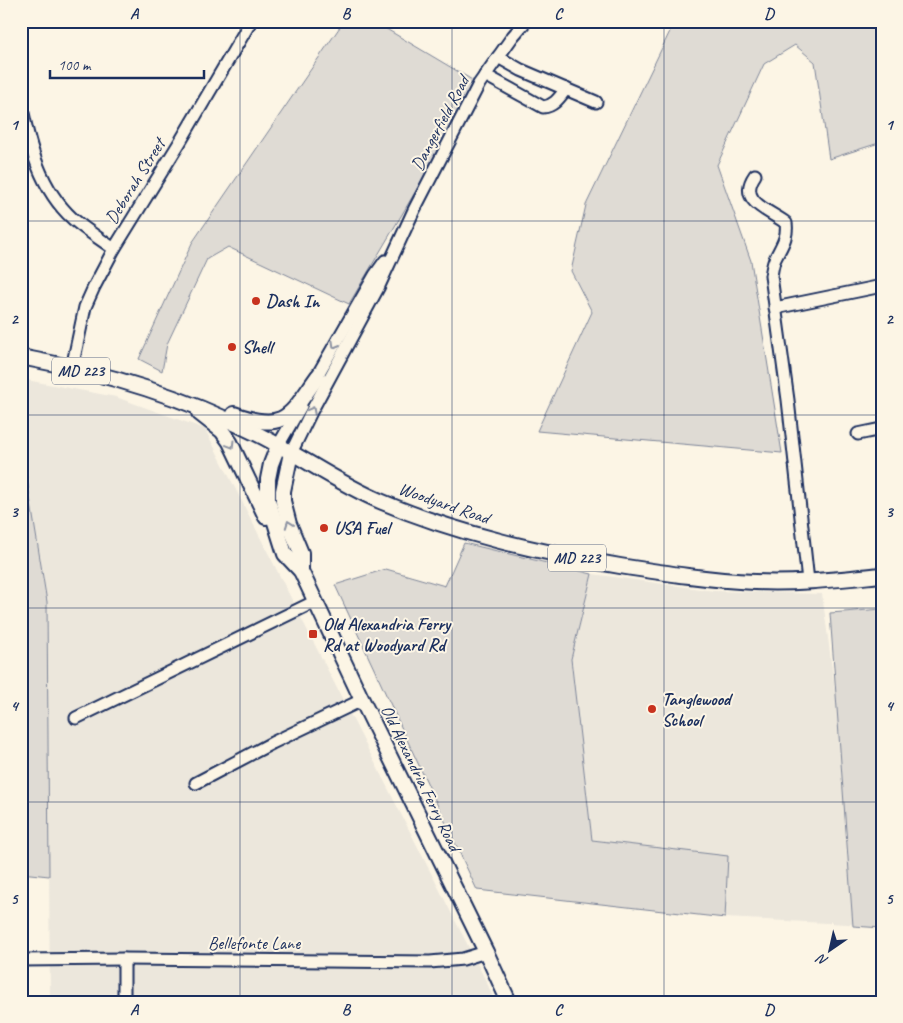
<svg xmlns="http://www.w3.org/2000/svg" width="903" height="1023" font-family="Caveat,sans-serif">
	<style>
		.built { fill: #ece7dc }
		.green { fill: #dfdbd4; stroke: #7d8599 }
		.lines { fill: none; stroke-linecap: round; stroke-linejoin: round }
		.minor-casing { stroke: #1b2f5e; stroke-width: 15 }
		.major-casing { stroke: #1b2f5e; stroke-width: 18 }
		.minor { stroke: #fcf5e5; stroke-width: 11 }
		.major { stroke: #fcf5e5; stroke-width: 14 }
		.oneway { stroke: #8c92a2 }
		.grid { fill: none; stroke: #1b2f5e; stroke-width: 1; stroke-opacity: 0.55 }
		.poi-dot { fill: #c8321e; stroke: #fcf5e5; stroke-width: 2 }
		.labels { text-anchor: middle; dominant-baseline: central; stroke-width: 4; stroke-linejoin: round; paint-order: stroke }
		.shield { fill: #fcf5e5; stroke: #5e6a86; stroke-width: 1 }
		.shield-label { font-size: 16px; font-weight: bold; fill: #1b2f5e }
		.street-label { font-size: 18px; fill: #1b2f5e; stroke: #fcf5e5 }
		.poi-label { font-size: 18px; font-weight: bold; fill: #1b2f5e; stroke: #fcf5e5; text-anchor: start }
		.neatline { fill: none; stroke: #1b2f5e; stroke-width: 2 }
		.grid-label { font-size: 16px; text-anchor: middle; font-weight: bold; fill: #1b2f5e }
	</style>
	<rect width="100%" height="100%" fill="#fcf5e5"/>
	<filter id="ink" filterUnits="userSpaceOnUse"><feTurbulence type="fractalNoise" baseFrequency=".02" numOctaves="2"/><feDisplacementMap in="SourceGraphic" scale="10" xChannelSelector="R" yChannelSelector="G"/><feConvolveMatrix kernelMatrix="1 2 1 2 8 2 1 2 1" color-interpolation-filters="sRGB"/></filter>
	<g filter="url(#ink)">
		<g class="built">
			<polygon points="21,379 116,397 205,429 487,983 495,1002 50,1002 47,602 26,474 21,473"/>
			<polygon points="592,574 714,591 822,594 867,925 725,918 727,856 592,840 571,659"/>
		</g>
		<g class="green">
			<polygon points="344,21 373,21 479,84 349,304 228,247 207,259 167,344 162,371 139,359 192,243"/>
			<polygon points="675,21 882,21 882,142 829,159 815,62 795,45 764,64 717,165 751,261 782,453 537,431 592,312 571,271 586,205"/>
			<polygon points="21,473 26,473 47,602 49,876 21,873"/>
			<polygon points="464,543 592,574 571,659 592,840 728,856 725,918 477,890 335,585 386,569 445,586"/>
			<polygon points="882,609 882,928 853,926 830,613"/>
		</g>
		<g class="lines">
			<defs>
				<g id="minor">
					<polyline points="498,57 521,70 596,102"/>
					<polyline points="21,73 21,71"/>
					<path d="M 485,75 L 543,107 C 554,106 559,98 566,89"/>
					<path d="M 21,103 C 29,145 40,189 73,219 C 86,230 100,239 114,249"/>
					<path d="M 755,175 C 736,202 771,211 786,223 C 788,237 782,245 776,257 C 773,262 772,270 771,276 L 788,400 L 808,581"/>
					<polyline points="775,308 882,286"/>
					<polyline points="72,368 85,307 94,287 114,249 180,142 251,21"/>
					<polyline points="313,383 375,275 385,261"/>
					<polyline points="858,434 882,429"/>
					<polyline points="278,446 301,406"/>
					<polyline points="291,453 311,412 378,288 414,210 479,84 513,36 526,21"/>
					<polyline points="76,718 316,601"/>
					<polyline points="196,783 272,743 362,700"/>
					<polyline points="124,959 124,1002"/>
					<polyline points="21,960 124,959 430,962 463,959 486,952"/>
				</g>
				<g id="major">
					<path d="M 21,357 C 101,372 180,395 253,432 C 297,453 335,482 380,501 C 457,534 539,552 620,566 C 665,573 710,580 755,582 C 797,584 840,579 882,575"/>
					<polyline points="199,413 222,431 230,442 266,517"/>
					<path d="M 234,414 C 286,433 290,415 318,376"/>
					<polyline points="278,446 271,464 268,479 268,500 285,554 301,571 362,700 486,952 509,1002"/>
					<polyline points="291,453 283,491 283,501 289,524 301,553 301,571"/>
				</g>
			</defs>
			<use href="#minor" class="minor-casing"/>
			<use href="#major" class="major-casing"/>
			<use href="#minor" class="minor"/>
			<use href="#major" class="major"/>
		</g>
		<defs><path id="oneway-chevron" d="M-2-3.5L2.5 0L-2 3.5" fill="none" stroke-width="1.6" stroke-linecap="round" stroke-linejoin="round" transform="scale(1.25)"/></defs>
		<g class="oneway">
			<use href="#oneway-chevron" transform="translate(335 345) rotate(120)"/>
			<use href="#oneway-chevron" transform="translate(312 410) rotate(-62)"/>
			<use href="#oneway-chevron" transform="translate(231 445) rotate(59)"/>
			<use href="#oneway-chevron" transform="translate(289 524) rotate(-110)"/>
		</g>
	</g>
	<path class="grid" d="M 240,21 L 240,1002M 452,21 L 452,1002M 664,21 L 664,1002M 21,221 L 882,221M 21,415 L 882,415M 21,608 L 882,608M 21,802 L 882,802"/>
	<g class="poi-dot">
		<circle cx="256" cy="301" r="5"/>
		<circle cx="232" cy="347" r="5"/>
		<circle cx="324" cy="528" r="5"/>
		<rect x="308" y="629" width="10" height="10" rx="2.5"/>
		<circle cx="652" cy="709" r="5"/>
	</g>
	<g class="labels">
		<g class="shield">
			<rect x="52" y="357.5" width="58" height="27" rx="4"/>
			<rect x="548" y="544.5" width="58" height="27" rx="4"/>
		</g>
		<g class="shield-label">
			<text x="81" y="371">MD 223</text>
			<text x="577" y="558">MD 223</text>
		</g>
		<g class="street-label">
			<text transform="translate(440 123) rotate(-62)">Dangerfield Road</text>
			<text transform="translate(135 181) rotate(-58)">Deborah Street</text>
			<text transform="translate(444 503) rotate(19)">Woodyard Road</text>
			<text transform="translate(421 778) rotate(64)">Old Alexandria Ferry Road</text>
			<text x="254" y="943">Bellefonte Lane</text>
		</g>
		<g class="poi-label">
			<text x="266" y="301">Dash In</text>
			<text x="242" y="347">Shell</text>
			<text x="334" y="528">USA Fuel</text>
			<text x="323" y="624">Old Alexandria Ferry<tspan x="323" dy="21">Rd at Woodyard Rd</tspan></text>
			<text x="662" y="699">Tanglewood<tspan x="662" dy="21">School</tspan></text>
		</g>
	</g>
	<rect width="903" height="1023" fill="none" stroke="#fcf5e5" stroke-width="55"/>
	<g transform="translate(830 950) rotate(214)" stroke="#fcf5e5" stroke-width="4" paint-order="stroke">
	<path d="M0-4L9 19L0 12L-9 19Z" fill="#1b2f5e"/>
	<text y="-8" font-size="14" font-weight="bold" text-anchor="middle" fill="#1b2f5e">N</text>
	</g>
	<path d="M50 70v8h154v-8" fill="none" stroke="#1b2f5e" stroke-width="2.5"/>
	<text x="58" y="70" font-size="15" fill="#1b2f5e" stroke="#fcf5e5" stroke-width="4" paint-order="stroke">100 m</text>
	<rect x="28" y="28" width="848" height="968" class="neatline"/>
	<g class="grid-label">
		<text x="134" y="19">A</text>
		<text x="346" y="19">B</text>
		<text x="558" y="19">C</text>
		<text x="769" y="19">D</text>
		<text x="14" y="130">1</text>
		<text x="889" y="130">1</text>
		<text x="14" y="324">2</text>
		<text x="889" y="324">2</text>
		<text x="14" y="517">3</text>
		<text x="889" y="517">3</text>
		<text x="14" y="711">4</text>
		<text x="889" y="711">4</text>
		<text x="14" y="904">5</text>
		<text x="889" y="904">5</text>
		<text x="134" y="1015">A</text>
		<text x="346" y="1015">B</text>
		<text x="558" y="1015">C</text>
		<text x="769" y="1015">D</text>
	</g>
</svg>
